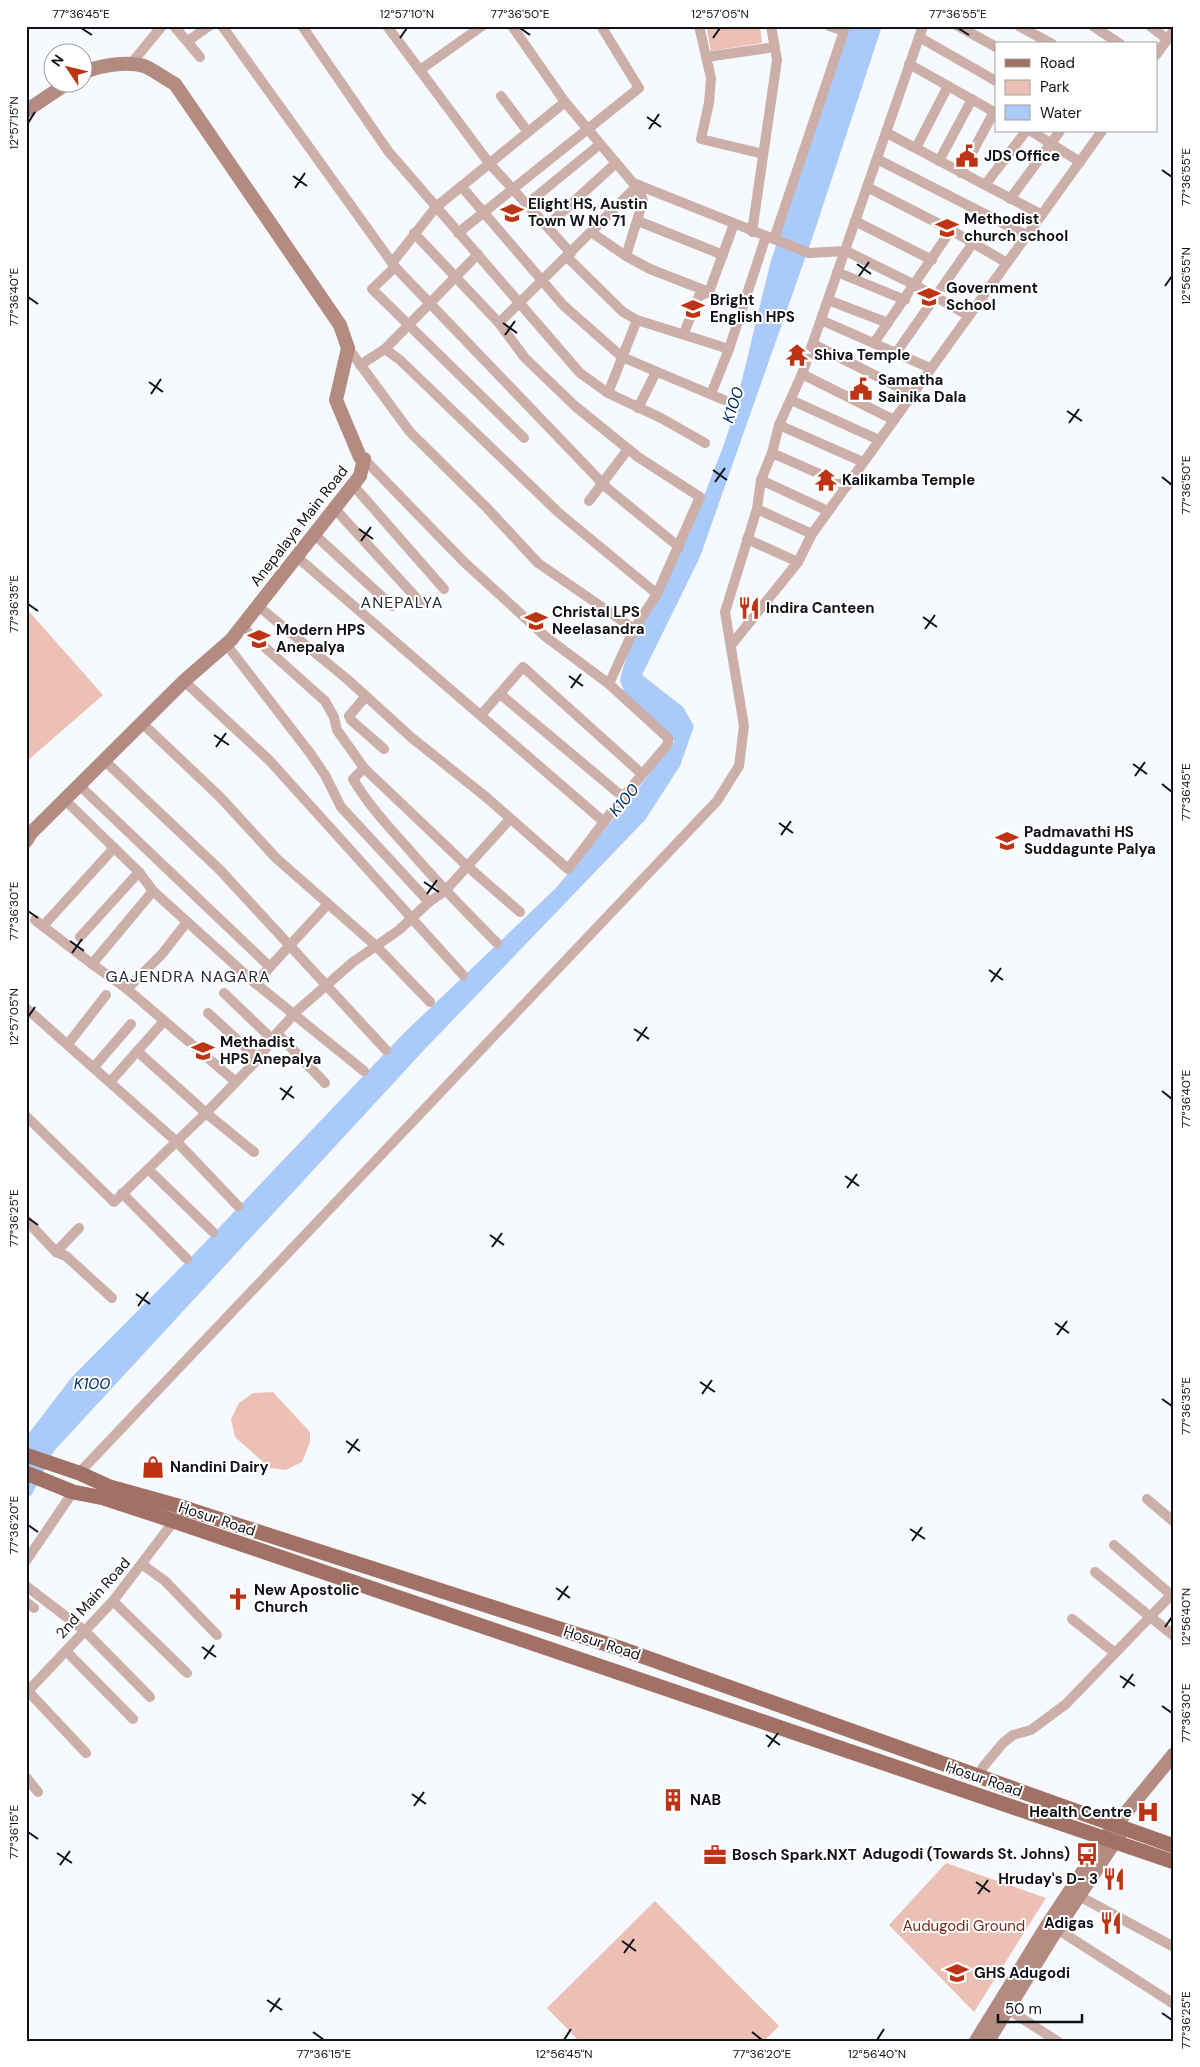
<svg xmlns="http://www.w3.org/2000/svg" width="1200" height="2067" font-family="'DM Sans',sans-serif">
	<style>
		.green { fill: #ecc0b5 }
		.water { fill: #aacafa }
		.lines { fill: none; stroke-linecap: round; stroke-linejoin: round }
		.street { stroke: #cbafa8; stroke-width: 10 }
		.secondary { stroke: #b38b81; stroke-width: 14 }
		.primary { stroke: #a17165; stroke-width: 15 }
		.ticks { fill: none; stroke: #0f1216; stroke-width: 2 }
		.labels { text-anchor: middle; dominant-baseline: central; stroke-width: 4; stroke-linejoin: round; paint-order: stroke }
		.poi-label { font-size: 15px; font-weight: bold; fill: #0f1216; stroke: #fff; text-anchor: start }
		.street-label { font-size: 15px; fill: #0f1216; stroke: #fff }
		.park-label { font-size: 15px; fill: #742c1c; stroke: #fff }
		.water-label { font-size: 16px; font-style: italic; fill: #042c63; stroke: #fff }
		.neighbourhood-label { font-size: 16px; letter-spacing: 1px; fill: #272d36; stroke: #fff }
		.neatline { fill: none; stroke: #0f1216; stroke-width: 2 }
		.ticks-label { font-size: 12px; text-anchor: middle; fill: #0f1216 }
	</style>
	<rect width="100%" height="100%" fill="#f6f9fe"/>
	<g class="green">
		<polygon points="706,26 760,26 762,43 711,51"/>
		<polygon points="26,608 103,695 26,762"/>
		<polygon points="273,1392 310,1432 310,1442 302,1462 286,1470 270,1468 235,1437 231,1419 239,1403 253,1393"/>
		<polygon points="946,1863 1046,1898 974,2012 889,1925"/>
		<polygon points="655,1901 779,2026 764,2041 579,2041 547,2008"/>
	</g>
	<polygon class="water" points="847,26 882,26 815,230 700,557 642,675 683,707 694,726 680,766 645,820 424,1050 54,1451 32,1494 26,1500 26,1437 72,1377 192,1256 404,1033 556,888 629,800 674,742 670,734 625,693 620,681 621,675 631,643 697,514 723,447 733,417 770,264"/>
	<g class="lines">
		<g class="street">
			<polyline points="174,26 200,57"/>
			<polyline points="222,26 395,267 607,488 679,547"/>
			<polyline points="302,26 388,151 580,373 608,393 661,418 705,443"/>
			<polyline points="387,26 489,163 571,253"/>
			<polyline points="512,26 565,102 633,183 809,253 846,251 915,285 969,316"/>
			<polyline points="699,26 711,78 709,103 701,139 763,154"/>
			<polyline points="958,26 996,47"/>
			<polyline points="1019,26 1052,44"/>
			<polyline points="1093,26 1120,44"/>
			<polyline points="1150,26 1167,39"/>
			<polyline points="919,37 996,81"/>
			<polyline points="188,41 209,26"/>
			<polyline points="1156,55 1174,30"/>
			<polyline points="706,57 775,47"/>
			<polyline points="909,64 996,113"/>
			<polyline points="130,65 162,26"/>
			<polyline points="420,70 482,26"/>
			<polyline points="501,96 528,132"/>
			<polyline points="1031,131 1080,162"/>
			<polyline points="887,133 1042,215"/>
			<polyline points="916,148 948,86"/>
			<polyline points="877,159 1026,235"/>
			<polyline points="939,161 972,99"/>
			<polyline points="961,173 994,112"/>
			<polyline points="985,185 1026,131"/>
			<polyline points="461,186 563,305 622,357 724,400"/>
			<polyline points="867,187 951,230 1007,263"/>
			<polyline points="1010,199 1060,131"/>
			<polyline points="527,204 599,145"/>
			<polyline points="638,221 723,255"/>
			<polyline points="855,221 932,260"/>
			<polyline points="547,226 616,163"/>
			<polyline points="591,232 626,256 643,201 638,185"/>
			<polyline points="752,232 777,60 771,26"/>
			<polyline points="458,233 639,88 601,26"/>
			<polyline points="774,239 844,31 829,26"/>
			<polyline points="626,256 650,269 709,292"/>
			<polyline points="567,257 623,312 637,320 729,349 766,236"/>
			<polyline points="392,263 436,207 565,102"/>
			<polyline points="395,267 372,289 524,438"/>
			<polyline points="837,272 905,300"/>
			<polyline points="828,300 888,323"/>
			<polyline points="821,320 930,368"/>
			<polyline points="499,323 638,185"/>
			<polyline points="686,328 699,296 709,292 734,224"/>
			<polyline points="874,343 951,230"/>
			<polyline points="813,344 912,394"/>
			<polyline points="348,348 410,432 486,507 538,563 634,629"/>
			<polyline points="385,349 400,360 559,513 657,594"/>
			<polyline points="896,353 973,243"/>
			<polyline points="360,365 385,349 478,254"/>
			<polyline points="802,374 894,420"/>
			<polyline points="608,393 637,320"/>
			<polyline points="711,394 729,349"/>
			<polyline points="791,400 879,440"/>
			<polyline points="638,408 656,372"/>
			<polyline points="779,425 863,462"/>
			<polyline points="772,453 847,486"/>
			<polyline points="364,459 464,562 546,637 609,684 634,629 657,594 700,497 638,457 575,406 525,358 499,323 414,233"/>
			<polyline points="761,480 828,511"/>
			<polyline points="353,485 444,589"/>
			<polyline points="589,501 628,449"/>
			<polyline points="335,509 421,603"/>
			<polyline points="757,509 812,534"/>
			<polyline points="315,535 392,606"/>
			<polyline points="747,539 798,562"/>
			<polyline points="297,557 604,822"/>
			<polyline points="258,606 347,679 412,738 486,797 568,869 623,797 668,744 668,738 609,684"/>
			<polyline points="241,626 325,701 334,717 337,730 364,768"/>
			<polyline points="226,644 310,753 325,775 341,807 429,902"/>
			<polyline points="732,644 798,562 812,534 1102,131"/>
			<polyline points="184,681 269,760 463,975"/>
			<polyline points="500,694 623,797"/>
			<polyline points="366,696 349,716 351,720 384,749"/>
			<polyline points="481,715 523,667 642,774"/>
			<polyline points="142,723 220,797 276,858 376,946 430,1002"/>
			<polyline points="105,761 220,870 386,1050"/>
			<polyline points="80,786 270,967"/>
			<polyline points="65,800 139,872 153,891 255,983 364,1071"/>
			<polyline points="35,920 92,964 153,891"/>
			<polyline points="43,926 114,848"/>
			<polyline points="80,937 139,872"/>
			<path d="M 497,943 C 465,911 434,879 405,845 C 386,824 367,803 353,779 L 364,768 L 467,866 L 520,912"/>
			<polyline points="92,964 127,989 236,1082"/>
			<polyline points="255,983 328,904"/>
			<polyline points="127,989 162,954 187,922"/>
			<polyline points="224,993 272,1039"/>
			<polyline points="26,1008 177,1142 238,1206"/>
			<polyline points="208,1013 258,1059"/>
			<polyline points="277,1033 325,1083"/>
			<polyline points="68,1044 106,995"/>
			<polyline points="137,1051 206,1113 254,1152"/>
			<polyline points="94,1067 131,1024"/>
			<polyline points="110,1082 164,1021"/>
			<polyline points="26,1116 114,1202 206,1113 258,1059 277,1033 298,1010 353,962 399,930 429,902 445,891 510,819"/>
			<polyline points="148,1169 213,1232"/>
			<polyline points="122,1193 187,1259"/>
			<polyline points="26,1220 56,1252 66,1256 112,1298"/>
			<polyline points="56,1252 79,1228"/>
			<polyline points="79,1473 717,801 739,766 744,726 725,612 757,509 761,480 772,453 779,425 802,374 923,26"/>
			<polyline points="1147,1499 1174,1522"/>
			<polyline points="1114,1545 1170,1594"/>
			<polyline points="26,1561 73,1492"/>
			<polyline points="143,1565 165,1581 217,1635"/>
			<polyline points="1095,1572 1174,1636"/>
			<polyline points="26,1586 85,1631 150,1697"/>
			<polyline points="113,1601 187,1673"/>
			<polyline points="26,1602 34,1608"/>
			<polyline points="1072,1619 1115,1653"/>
			<polyline points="66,1651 133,1719"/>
			<polyline points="26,1689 86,1753"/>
			<polyline points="28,1691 113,1601 174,1521"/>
			<polyline points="26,1777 38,1792"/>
			<polyline points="978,1778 983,1767 1003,1743 1013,1735 1031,1730 1066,1704 1174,1592"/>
			<polyline points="1079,1896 1174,1947"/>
			<polyline points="1057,1929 1174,2004"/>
			<polyline points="1003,2006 1057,2041"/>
		</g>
		<g class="secondary">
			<polyline points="26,111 69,82"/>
			<path d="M 26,841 L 31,833 L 184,681 L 231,640 L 360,476 L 364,459 L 360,457 L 336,400 L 348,348 L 340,325 L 175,84 C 165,79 154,70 144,66 C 128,61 96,65 82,74"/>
			<polyline points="976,2041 1048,1924 1105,1838 1174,1754"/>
			<polyline points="988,2041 1057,1929 1120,1834"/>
		</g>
		<g class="primary">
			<polyline points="26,1455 79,1473 110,1487 178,1506 625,1650 1174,1846"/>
			<polyline points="26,1473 73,1492 104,1498 174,1521 1174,1862"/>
		</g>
	</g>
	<path class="ticks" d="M 81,28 L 92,35M 520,28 L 530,35M 958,28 L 969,35M 400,38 L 407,28M 713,38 L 720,28M 647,117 L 661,127M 28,123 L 35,112M 649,129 L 659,114M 1162,170 L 1172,177M 293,176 L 307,186M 295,188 L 305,173M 857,264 L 871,274M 859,276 L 869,262M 1165,286 L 1172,276M 28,297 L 38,304M 503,323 L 517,333M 505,335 L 515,321M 149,382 L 163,392M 151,394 L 161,379M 1067,411 L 1082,421M 1069,423 L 1079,409M 713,470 L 727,480M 1162,477 L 1172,485M 715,482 L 725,468M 359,529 L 373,539M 361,541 L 371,527M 28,604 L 38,611M 923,617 L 937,627M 925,629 L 935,615M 569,676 L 583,686M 571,688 L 581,674M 214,735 L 229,745M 216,747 L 226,733M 1133,764 L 1147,774M 1135,776 L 1145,762M 1162,784 L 1172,792M 779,823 L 793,833M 781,835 L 791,821M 424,882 L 439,892M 427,894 L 437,880M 28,911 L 38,918M 70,941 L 84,951M 72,953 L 82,939M 989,970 L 1003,980M 991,982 L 1001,968M 28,1017 L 35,1007M 634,1029 L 649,1039M 637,1041 L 647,1027M 280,1088 L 294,1098M 1162,1091 L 1172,1099M 282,1100 L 292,1086M 845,1176 L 859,1186M 847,1188 L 857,1174M 28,1218 L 38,1225M 490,1235 L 504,1245M 492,1247 L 502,1233M 136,1294 L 150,1304M 138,1306 L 148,1292M 1055,1323 L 1069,1333M 1057,1335 L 1067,1321M 700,1382 L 715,1392M 702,1394 L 712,1380M 1162,1399 L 1172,1406M 346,1441 L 360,1451M 348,1453 L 358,1439M 28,1525 L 38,1532M 910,1529 L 925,1539M 912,1541 L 922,1527M 556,1588 L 570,1598M 558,1600 L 568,1586M 1165,1627 L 1172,1617M 202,1647 L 216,1657M 204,1659 L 214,1645M 1120,1676 L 1135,1686M 1123,1688 L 1133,1674M 1162,1706 L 1172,1713M 766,1735 L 780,1745M 768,1747 L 778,1733M 412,1794 L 426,1804M 414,1806 L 424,1792M 28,1832 L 38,1839M 57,1853 L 72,1863M 60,1865 L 70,1851M 976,1882 L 990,1892M 978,1894 L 988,1880M 622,1941 L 636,1951M 624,1953 L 634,1939M 267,2000 L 282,2010M 270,2012 L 280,1998M 1162,2013 L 1172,2020M 313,2032 L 324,2040M 752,2032 L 762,2040M 564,2040 L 571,2029M 877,2040 L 884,2029"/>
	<defs>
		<symbol id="civic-bare" viewBox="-9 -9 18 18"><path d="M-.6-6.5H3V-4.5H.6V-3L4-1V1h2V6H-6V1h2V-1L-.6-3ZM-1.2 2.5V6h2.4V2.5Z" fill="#be3314" stroke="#fff" stroke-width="2.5" paint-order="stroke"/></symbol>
		<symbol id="school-bare" viewBox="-9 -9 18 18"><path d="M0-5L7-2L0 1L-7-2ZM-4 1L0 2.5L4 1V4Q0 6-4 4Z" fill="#be3314" stroke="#fff" stroke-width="2.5" paint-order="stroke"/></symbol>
		<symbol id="temple-bare" viewBox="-9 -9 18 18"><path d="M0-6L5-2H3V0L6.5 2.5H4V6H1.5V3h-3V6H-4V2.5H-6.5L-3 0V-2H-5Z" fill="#be3314" stroke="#fff" stroke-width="2.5" paint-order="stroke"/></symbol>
		<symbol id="restaurant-bare" viewBox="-9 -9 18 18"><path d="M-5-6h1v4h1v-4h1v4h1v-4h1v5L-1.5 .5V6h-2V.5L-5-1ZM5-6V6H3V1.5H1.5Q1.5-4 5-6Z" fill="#be3314" stroke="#fff" stroke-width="2.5" paint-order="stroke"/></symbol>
		<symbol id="shop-bare" viewBox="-9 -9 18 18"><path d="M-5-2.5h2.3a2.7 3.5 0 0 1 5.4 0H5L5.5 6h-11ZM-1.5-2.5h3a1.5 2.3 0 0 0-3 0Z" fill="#be3314" stroke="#fff" stroke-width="2.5" paint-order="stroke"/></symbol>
		<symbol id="church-bare" viewBox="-9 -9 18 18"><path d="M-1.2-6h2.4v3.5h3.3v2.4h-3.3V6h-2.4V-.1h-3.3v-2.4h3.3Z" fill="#be3314" stroke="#fff" stroke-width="2.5" paint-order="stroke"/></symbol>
		<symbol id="building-bare" viewBox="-9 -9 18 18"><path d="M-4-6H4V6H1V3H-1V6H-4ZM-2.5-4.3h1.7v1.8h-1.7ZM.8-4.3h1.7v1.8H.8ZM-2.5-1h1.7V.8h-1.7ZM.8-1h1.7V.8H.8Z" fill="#be3314" stroke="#fff" stroke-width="2.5" paint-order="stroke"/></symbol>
		<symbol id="hospital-bare" viewBox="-9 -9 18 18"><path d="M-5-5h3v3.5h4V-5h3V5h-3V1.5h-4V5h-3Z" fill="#be3314" stroke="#fff" stroke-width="2.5" paint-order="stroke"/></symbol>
		<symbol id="bus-bare" viewBox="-9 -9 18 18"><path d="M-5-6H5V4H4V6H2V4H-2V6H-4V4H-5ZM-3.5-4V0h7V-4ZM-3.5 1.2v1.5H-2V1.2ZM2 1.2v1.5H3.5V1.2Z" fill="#be3314" stroke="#fff" stroke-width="2.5" paint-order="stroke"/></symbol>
		<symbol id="office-bare" viewBox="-9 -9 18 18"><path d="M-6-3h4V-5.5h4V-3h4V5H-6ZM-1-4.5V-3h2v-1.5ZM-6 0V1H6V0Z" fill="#be3314" stroke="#fff" stroke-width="2.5" paint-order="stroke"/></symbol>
	</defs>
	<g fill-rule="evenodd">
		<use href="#civic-bare" x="951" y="140" width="32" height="32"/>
		<use href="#school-bare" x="496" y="197" width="32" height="32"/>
		<use href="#school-bare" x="931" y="212" width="32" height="32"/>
		<use href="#school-bare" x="913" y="281" width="32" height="32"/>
		<use href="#school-bare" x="677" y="293" width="32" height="32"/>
		<use href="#temple-bare" x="781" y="339" width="32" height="32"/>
		<use href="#civic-bare" x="845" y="373" width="32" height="32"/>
		<use href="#temple-bare" x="810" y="464" width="32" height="32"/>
		<use href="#restaurant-bare" x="733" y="592" width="32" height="32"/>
		<use href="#school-bare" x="520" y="605" width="32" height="32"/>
		<use href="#school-bare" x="243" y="623" width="32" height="32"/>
		<use href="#school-bare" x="991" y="825" width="32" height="32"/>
		<use href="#school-bare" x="187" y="1035" width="32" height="32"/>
		<use href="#shop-bare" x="137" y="1451" width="32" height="32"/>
		<use href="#church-bare" x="222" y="1583" width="32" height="32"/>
		<use href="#building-bare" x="657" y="1784" width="32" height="32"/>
		<use href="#hospital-bare" x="1132" y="1796" width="32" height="32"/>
		<use href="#bus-bare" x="1071" y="1838" width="32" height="32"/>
		<use href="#office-bare" x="699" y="1839" width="32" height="32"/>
		<use href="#restaurant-bare" x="1098" y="1863" width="32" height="32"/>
		<use href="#restaurant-bare" x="1095" y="1907" width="32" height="32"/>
		<use href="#school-bare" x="941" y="1957" width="32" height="32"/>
	</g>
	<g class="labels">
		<g class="poi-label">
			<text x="984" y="156">JDS Office</text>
			<text x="528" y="204">Elight HS, Austin<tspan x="528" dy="17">Town W No 71</tspan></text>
			<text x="964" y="219">Methodist<tspan x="964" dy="17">church school</tspan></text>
			<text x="946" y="288">Government<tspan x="946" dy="17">School</tspan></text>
			<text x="710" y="300">Bright<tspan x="710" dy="17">English HPS</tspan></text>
			<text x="814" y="355">Shiva Temple</text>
			<text x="878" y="380">Samatha<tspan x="878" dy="17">Sainika Dala</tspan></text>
			<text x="842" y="480">Kalikamba Temple</text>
			<text x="766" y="608">Indira Canteen</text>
			<text x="552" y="612">Christal LPS<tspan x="552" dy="17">Neelasandra</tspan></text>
			<text x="276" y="630">Modern HPS<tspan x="276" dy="17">Anepalya</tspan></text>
			<text x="1024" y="832">Padmavathi HS<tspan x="1024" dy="17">Suddagunte Palya</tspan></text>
			<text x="220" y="1042">Methadist<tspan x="220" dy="17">HPS Anepalya</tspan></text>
			<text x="170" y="1467">Nandini Dairy</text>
			<text x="254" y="1590">New Apostolic<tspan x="254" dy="17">Church</tspan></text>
			<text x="690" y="1800">NAB</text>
			<text x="1132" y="1812" text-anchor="end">Health Centre</text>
			<text x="1070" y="1854" text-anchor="end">Adugodi (Towards St. Johns)</text>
			<text x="732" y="1855">Bosch Spark.NXT</text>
			<text x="1098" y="1879" text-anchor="end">Hruday's D- 3</text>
			<text x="1094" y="1923" text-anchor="end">Adigas</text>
			<text x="974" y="1973">GHS Adugodi</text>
		</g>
		<g class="street-label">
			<text transform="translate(299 526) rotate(-52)">Anepalaya Main Road</text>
			<text transform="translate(217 1519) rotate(18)">Hosur Road</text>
			<text transform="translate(93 1598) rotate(-48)">2nd Main Road</text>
			<text transform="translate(602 1643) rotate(18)">Hosur Road</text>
			<text transform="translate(984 1779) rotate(19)">Hosur Road</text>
		</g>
		<g class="park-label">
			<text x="964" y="1926">Audugodi Ground</text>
		</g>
		<g class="water-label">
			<text transform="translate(733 405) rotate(-72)">K100</text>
			<text transform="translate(624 800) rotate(-50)">K100</text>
			<text x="92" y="1383">K100</text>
		</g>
		<g class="neighbourhood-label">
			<text x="402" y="602">ANEPALYA</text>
			<text x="188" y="976">GAJENDRA NAGARA</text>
		</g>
	</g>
	<rect width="1200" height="2067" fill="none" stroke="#ffffff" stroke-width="55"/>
	<rect x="995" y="42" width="162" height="90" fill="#ffffff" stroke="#9fa0a2"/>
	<rect x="1005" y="59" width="25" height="8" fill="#a17165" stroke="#9fa0a2"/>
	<text x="1040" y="68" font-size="15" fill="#0f1216">Road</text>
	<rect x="1005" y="80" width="25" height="15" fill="#ecc0b5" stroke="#9fa0a2"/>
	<text x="1040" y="92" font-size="15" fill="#0f1216">Park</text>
	<rect x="1005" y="105" width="25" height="15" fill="#aacafa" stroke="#9fa0a2"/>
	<text x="1040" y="118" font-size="15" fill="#0f1216">Water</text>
	<g transform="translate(68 68) rotate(305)"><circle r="24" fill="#ffffff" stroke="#9fa0a2"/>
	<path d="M0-4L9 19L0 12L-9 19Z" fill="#be3314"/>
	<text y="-8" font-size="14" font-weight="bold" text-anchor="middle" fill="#0f1216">N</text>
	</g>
	<path d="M998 2014v8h84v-8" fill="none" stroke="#0f1216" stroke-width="2.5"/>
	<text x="1005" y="2014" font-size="15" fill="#0f1216" stroke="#ffffff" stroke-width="4" paint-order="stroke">50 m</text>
	<rect x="28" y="28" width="1144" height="2012" class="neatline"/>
	<g class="ticks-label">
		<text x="81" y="18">77°36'45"E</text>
		<text x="407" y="18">12°57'10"N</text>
		<text x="520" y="18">77°36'50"E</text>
		<text x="720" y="18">12°57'05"N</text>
		<text x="958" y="18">77°36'55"E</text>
		<text transform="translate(14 123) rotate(-90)" y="4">12°57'15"N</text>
		<text transform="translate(1186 177) rotate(-90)" y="4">77°36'55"E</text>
		<text transform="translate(1186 276) rotate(-90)" y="4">12°56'55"N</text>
		<text transform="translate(14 297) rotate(-90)" y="4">77°36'40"E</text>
		<text transform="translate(1186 485) rotate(-90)" y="4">77°36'50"E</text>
		<text transform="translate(14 604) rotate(-90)" y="4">77°36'35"E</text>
		<text transform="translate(1186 792) rotate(-90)" y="4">77°36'45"E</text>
		<text transform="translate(14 911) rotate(-90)" y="4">77°36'30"E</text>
		<text transform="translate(14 1017) rotate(-90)" y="4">12°57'05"N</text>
		<text transform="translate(1186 1099) rotate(-90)" y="4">77°36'40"E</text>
		<text transform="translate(14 1218) rotate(-90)" y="4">77°36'25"E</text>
		<text transform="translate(1186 1406) rotate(-90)" y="4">77°36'35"E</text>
		<text transform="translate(14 1525) rotate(-90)" y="4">77°36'20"E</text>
		<text transform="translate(1186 1617) rotate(-90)" y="4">12°56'40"N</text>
		<text transform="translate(1186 1713) rotate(-90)" y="4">77°36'30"E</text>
		<text transform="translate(14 1832) rotate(-90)" y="4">77°36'15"E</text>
		<text transform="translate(1186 2020) rotate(-90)" y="4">77°36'25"E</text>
		<text x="324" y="2058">77°36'15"E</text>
		<text x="564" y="2058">12°56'45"N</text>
		<text x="762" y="2058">77°36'20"E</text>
		<text x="877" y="2058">12°56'40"N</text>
	</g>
</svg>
